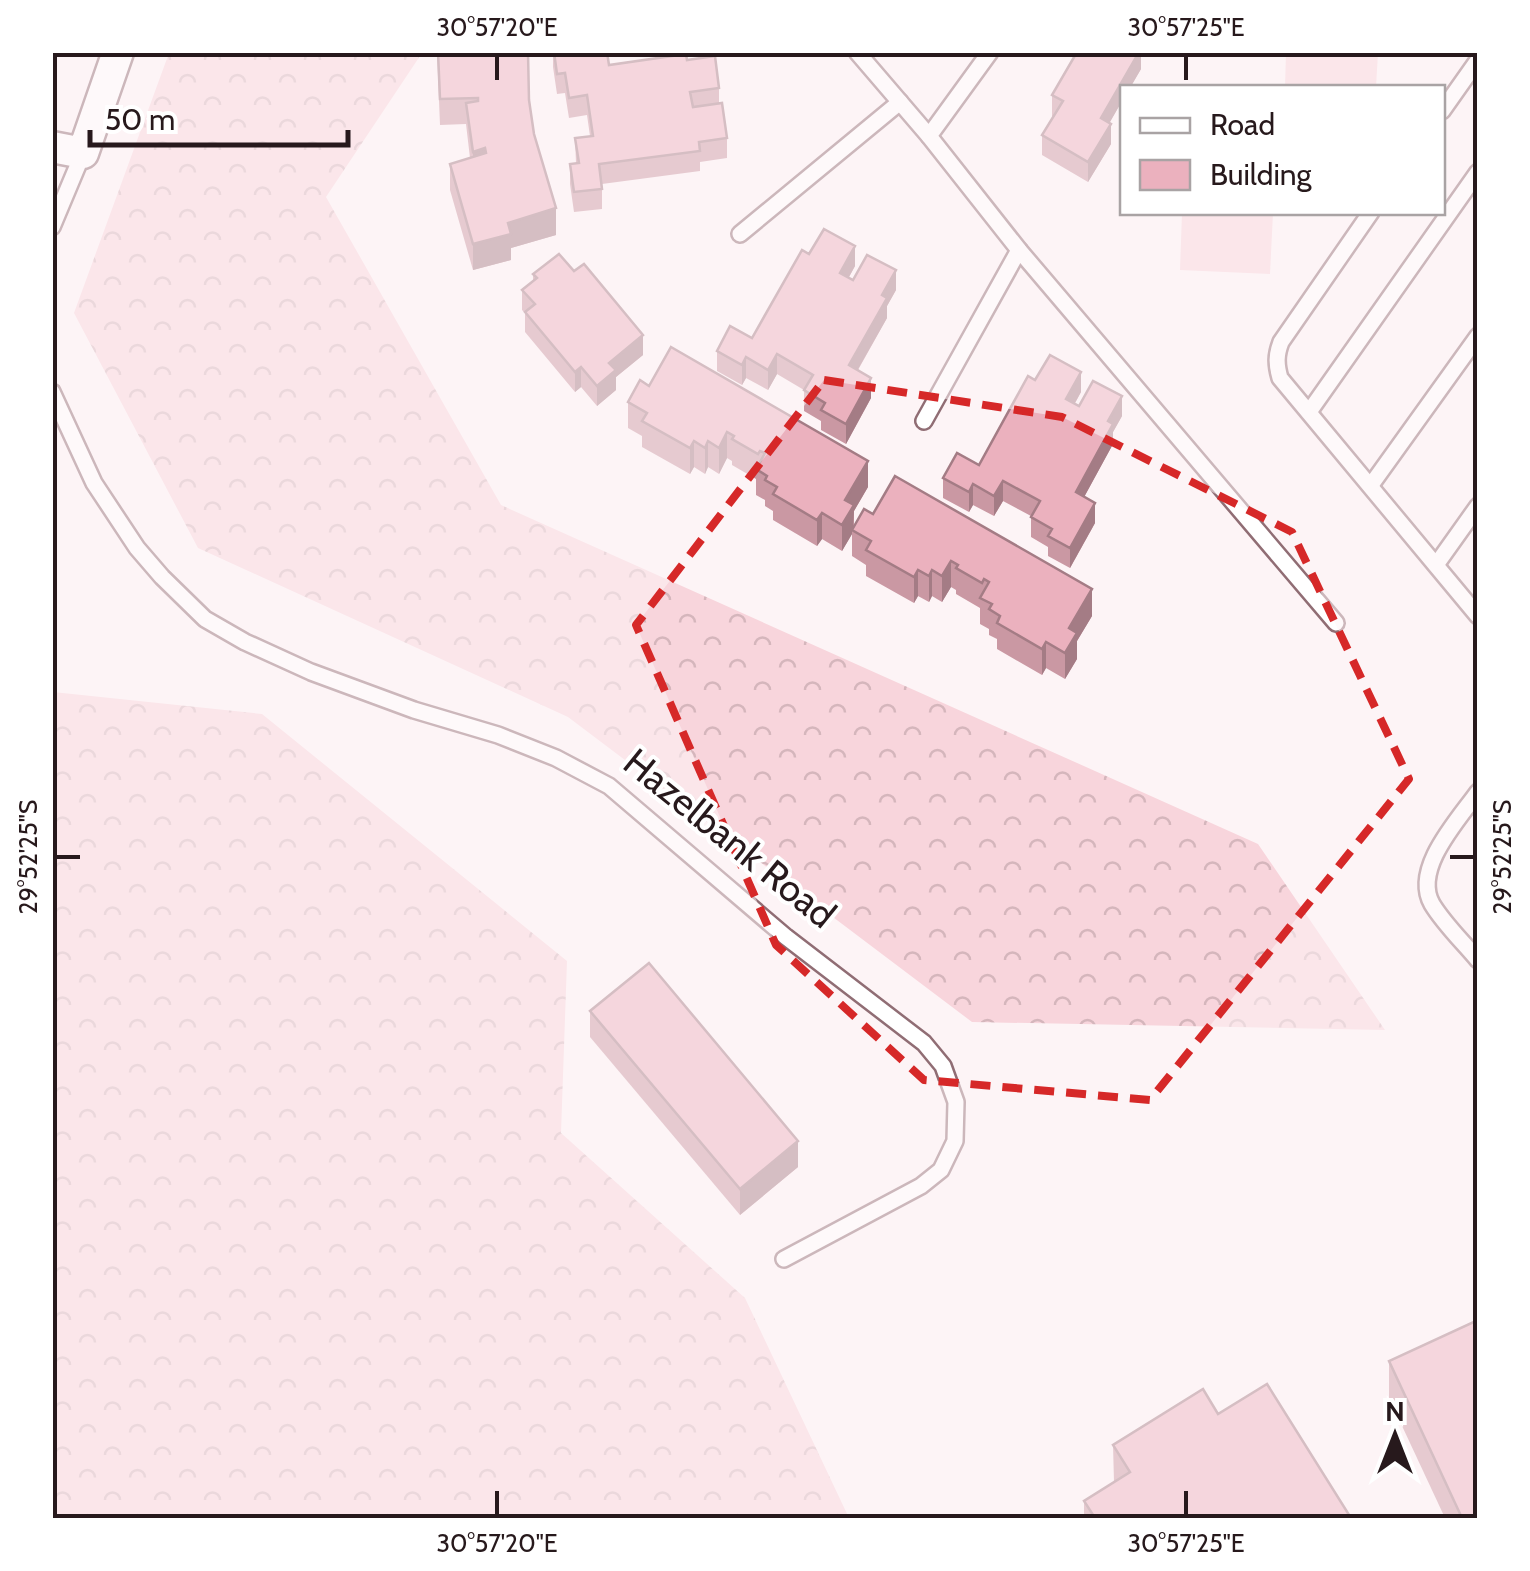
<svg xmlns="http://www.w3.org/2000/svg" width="1530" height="1571" font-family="Cabin,sans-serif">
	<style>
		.forest { fill: url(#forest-crowns) }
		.pitch { fill: #f8d5dc }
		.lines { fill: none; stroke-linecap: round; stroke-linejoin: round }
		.service-casing { stroke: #906d74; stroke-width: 20 }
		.minor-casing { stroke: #906d74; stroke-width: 35 }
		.service { stroke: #fff; stroke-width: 15 }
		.minor { stroke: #fff; stroke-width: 30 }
		.wall { fill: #ca98a3 }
		.shaded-wall { fill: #a47c85 }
		.building { fill: #ebb1be; stroke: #a47c85; stroke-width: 2.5 }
		.marked { fill: none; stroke: #d62828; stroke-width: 8; stroke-dasharray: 20 12; stroke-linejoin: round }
		.ticks { fill: none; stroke: #27191c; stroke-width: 4 }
		.labels { text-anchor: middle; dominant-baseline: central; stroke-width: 8; stroke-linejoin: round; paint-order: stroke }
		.street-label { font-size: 38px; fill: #27191c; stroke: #fff }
		.neatline { fill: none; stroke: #27191c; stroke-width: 4 }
		.ticks-label { font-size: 25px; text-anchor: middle; fill: #27191c }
	</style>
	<defs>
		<pattern id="forest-crowns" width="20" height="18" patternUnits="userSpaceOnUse" patternTransform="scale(2.5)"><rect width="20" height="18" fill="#f8d5dc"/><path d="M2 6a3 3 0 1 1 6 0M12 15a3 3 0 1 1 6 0" fill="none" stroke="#d5b6bc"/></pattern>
	</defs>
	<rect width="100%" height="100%" fill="#fdf4f6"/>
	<g class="forest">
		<polygon points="169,53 422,53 326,197 501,505 1258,844 1385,1030 972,1022 568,717 198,548 74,313"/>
		<polygon points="53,692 262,714 567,961 561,1133 745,1298 849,1518 53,1518"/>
	</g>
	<g class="pitch">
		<polygon points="1286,53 1378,53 1376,87 1285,87"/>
		<polygon points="1182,213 1273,213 1270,274 1180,270"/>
	</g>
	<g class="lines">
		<defs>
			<g id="service">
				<polyline points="857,52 929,136"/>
				<polyline points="990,52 929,136 1019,250 1336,623"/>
				<polyline points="1442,111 1478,60"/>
				<path d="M 1371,212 L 1281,342 C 1276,355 1276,364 1280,378 L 1478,616"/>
				<polyline points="52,227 83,153"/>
				<polyline points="740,234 900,102"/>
				<polyline points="52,392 94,483 137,548 162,577 205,619 245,642 311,672 414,710 498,735 556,758 609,786 786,937 924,1043 943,1066 956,1102 955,1141 941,1170 921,1186 784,1259"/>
				<polyline points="1309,412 1478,172"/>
				<polyline points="924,421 1019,250"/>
				<polyline points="1371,485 1478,336"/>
				<polyline points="1436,565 1478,506"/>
				<path d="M 1478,792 C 1458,820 1412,869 1432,904 C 1444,924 1463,942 1478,960"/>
			</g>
			<polyline id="minor" points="52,147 83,153 118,52"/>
		</defs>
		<use href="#service" class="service-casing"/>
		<use href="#minor" class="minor-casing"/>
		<use href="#service" class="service"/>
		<use href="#minor" class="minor"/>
	</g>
	<g class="wall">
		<polygon points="437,52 528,52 529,100 534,134 556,235 511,248 511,260 473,270 450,190 450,164 470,158 466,124 440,125"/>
		<polygon points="553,52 607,52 609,65 687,60 719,88 719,103 727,138 727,158 700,162 700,171 602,184 602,209 574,212 570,184 570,164 576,163 575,138 590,136 587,115 569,118 565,93 557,94 553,67"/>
		<polygon points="1141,52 1141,69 1109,123 1111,144 1088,182 1042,155 1042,135 1054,116 1052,116 1052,95"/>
		<polygon points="809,254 855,266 849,277 853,280 896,290 887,306 887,318 858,370 871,398 846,444 821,430 821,421 804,411 804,390 777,374 768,390 746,378 742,385 717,371 717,351 752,338"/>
		<polygon points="533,274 643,355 616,377 616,390 597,406 581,387 575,392 525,332 525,313 522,310 522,290 533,281"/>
		<polygon points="1035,380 1081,392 1075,403 1079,406 1122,416 1113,432 1113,444 1084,497 1095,523 1070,568 1048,556 1048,547 1031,537 1031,516 1003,501 994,516 973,505 969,512 943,498 943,478 979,465"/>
		<polygon points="649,386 868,487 854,511 854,527 873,514 1092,616 1077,641 1077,659 1065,679 1046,668 1042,675 997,649 997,639 989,635 989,629 980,624 980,608 956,594 956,590 951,587 942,602 932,596 929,602 918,596 914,603 866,576 866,565 852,556 852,534 842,551 822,539 817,546 773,520 773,511 765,506 765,500 756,495 756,479 732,465 732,461 727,458 719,474 708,467 705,474 694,467 690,474 642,447 642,436 628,428 628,402"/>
		<polygon points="590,1011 798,1167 740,1215 590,1037"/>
		<polygon points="1389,1361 1478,1518 1445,1518 1389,1398"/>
		<polygon points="1218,1414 1351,1518 1084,1518 1084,1501 1114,1482 1113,1445"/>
	</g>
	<g class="shaded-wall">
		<polygon points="1139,52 1141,52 1141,69 1130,88 1122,88 1122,101 1101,138 1101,118"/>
		<polygon points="1111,124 1111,144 1088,182 1088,162"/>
		<polygon points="485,148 485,174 473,178 473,152"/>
		<polygon points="556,208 556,235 511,248 511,260 473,270 473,244 508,223"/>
		<polygon points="855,246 855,266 840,293 840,273"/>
		<polygon points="896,270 896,290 887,306 887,318 849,385 849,365 882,295"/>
		<polygon points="643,335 643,355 616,377 616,390 597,406 597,386 609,363"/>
		<polygon points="777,354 777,374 768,390 768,370"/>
		<polygon points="746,357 746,378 742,385 742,365"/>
		<polygon points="581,367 581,387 575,392 575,372"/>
		<polygon points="1081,372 1081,392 1066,419 1066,399"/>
		<polygon points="871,378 871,398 846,444 846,424"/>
		<polygon points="1122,396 1122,416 1113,432 1113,444 1076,512 1076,492 1108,421"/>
		<polygon points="727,432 727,458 719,474 719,448"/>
		<polygon points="694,441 694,467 690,474 690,448"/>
		<polygon points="708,441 708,467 705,474 705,448"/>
		<polygon points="868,461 868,487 854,511 853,531 852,530 852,534 842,551 842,525 845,500"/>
		<polygon points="1003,481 1003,501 994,516 994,496"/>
		<polygon points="973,484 973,505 969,512 969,492"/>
		<polygon points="1095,503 1095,523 1070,568 1070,548"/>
		<polygon points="822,513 822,539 817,546 817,520"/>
		<polygon points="951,561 951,587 942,602 942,576"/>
		<polygon points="918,570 918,596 914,603 914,577"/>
		<polygon points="932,570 932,596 929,602 929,576"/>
		<polygon points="1092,589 1092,616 1077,641 1077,659 1065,679 1065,653 1069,628"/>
		<polygon points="1046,642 1046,668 1042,675 1042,649"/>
		<polygon points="798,1141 798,1167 740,1215 740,1189"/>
	</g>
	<g class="building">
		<polygon points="438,52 528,52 529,100 534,134 556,208 508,223 511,234 473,244 450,164 486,153 485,148 473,152 466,103 478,101 478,98 440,99"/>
		<polygon points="554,52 607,52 609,65 686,54 687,60 715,56 719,88 690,92 693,107 722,103 727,138 699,142 700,151 599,164 602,189 574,192 570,164 579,163 575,138 593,136 587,95 569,98 565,73 557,74"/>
		<polygon points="1077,52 1139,52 1101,118 1111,124 1088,162 1042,135 1063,101 1052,95"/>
		<polygon points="824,229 855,246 840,273 853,280 867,255 896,270 882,295 887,298 849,365 871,378 846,424 821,410 825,403 804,390 813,375 777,354 768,370 746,357 742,365 717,351 730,326 752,338 802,250 809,254"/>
		<polygon points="559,254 574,271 584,264 643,335 609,363 616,370 597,386 581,367 575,372 525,312 535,304 522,290 537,278 533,274"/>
		<polygon points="671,347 868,461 845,500 854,505 842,525 822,513 817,520 773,494 777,487 765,480 767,476 756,469 765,453 760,451 758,454 732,439 734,436 727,432 719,448 708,441 705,448 694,441 690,448 642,421 647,413 628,402 640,380 649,386"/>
		<polygon points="1050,355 1081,372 1066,399 1079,406 1093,381 1122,396 1108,421 1113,424 1076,492 1095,503 1070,548 1048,536 1052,529 1031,517 1040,501 1003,481 994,496 973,484 969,492 943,478 957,453 979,465 1028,376 1035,380"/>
		<polygon points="895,476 1092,589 1069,628 1077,633 1065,653 1046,642 1042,649 997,623 1000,616 989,609 992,604 980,598 989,582 984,579 982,583 956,568 958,565 951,561 942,576 932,570 929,576 918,570 914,577 866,550 871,541 852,530 864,509 873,514"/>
		<polygon points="649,963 798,1141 740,1189 590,1011"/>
		<polygon points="1478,1320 1478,1518 1462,1518 1389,1361"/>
		<polygon points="1267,1384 1351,1518 1095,1518 1084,1501 1130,1472 1113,1445 1203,1389 1218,1414"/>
	</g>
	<path d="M0 0H1530V1571H0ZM 824,380 L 1062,417 L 1292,532 L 1409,779 L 1150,1100 L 924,1080 L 776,945 L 636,625 Z" fill="#fdf4f6" fill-opacity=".55" fill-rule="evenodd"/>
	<path class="marked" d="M 824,380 L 1062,417 L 1292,532 L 1409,779 L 1150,1100 L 924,1080 L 776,945 L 636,625 Z"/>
	<path class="ticks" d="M 497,55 L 497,80M 1186,55 L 1186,80M 55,857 L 80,857M 1450,857 L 1475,857M 497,1491 L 497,1516M 1186,1491 L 1186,1516"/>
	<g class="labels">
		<g class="street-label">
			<text transform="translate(730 838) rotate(39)">Hazelbank Road</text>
		</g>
	</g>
	<rect width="1530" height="1571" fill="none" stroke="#ffffff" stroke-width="110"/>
	<rect x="1120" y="85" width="325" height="130" fill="#ffffff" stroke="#a9a3a4" stroke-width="2.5"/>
	<rect x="1140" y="118" width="50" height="15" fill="#ffffff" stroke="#a9a3a4" stroke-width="2.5"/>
	<text x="1210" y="135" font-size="30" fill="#27191c">Road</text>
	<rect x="1140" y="160" width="50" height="30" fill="#ebb1be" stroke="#a9a3a4" stroke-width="2.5"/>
	<text x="1210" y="185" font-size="30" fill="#27191c">Building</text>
	<g transform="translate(1395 1436)" stroke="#ffffff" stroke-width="8" paint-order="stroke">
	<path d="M0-8L18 38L0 25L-18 38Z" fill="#27191c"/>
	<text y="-15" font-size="28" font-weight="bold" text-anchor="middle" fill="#27191c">N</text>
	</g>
	<path d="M90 130v15h258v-15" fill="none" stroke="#27191c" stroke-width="5"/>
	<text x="105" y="130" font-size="30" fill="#27191c" stroke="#ffffff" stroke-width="8" paint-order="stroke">50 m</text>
	<rect x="55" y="55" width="1420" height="1461" class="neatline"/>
	<g class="ticks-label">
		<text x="497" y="36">30°57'20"E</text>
		<text x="1186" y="36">30°57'25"E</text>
		<text transform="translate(28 857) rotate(-90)" y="9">29°52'25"S</text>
		<text transform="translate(1502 857) rotate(-90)" y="9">29°52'25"S</text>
		<text x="497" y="1552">30°57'20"E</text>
		<text x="1186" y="1552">30°57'25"E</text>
	</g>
</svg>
